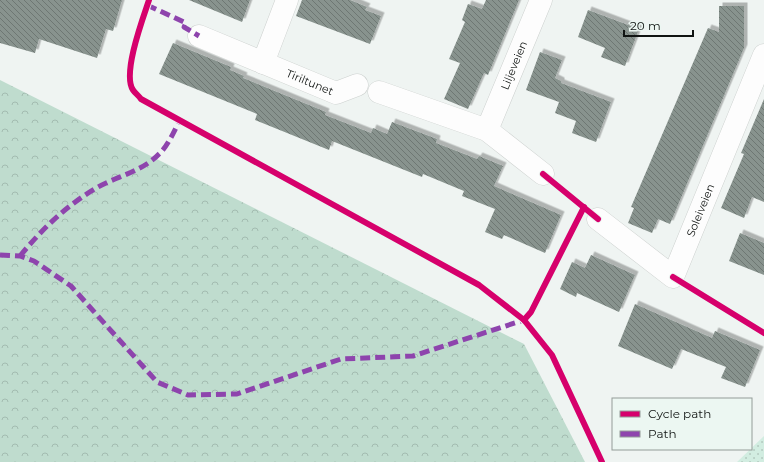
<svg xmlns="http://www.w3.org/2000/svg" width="764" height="462" font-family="Montserrat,sans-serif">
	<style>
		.grass { fill: url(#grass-dots) }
		.forest { fill: url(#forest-crowns) }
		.building { fill: url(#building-back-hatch); filter: url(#shadow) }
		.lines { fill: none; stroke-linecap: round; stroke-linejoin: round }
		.minor-casing { stroke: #cdd1cf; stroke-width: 23 }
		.minor { stroke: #fdfdfd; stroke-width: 22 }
		.quiet { stroke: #8e44ad; stroke-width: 5; stroke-dasharray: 10 5; stroke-linecap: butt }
		.cycleway-casing { stroke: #ecf7f2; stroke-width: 8 }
		.cycleway { stroke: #d6006c; stroke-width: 6 }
		.labels { text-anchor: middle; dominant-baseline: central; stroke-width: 4; stroke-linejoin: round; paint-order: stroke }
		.street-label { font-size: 11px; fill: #101412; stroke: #ecf7f2 }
	</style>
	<defs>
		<pattern id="grass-dots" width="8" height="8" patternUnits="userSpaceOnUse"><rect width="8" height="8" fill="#d2ede1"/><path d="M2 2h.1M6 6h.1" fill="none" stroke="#b3cac0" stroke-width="1.8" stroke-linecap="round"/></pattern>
		<pattern id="forest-crowns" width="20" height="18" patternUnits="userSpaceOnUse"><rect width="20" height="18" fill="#bfdcce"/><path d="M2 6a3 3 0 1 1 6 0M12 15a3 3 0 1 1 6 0" fill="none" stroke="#a3bcb0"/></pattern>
		<pattern id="building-back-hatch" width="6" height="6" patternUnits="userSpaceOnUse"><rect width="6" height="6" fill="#88938e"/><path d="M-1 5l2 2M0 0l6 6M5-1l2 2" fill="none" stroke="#6e7773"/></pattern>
		<filter id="shadow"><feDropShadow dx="3.5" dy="-3.5" stdDeviation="0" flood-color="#0004"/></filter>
	</defs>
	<rect width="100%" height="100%" fill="#eff4f2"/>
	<polygon class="grass" points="764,436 764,462 737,462"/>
	<polygon class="forest" points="0,80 524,344 585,462 0,462"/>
	<g class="building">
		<polygon points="0,0 122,0 113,31 106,29 97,58 39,39 35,53 0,43"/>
		<polygon points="189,0 250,0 242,22"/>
		<polygon points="302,0 350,0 367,7 365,10 381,16 370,44 296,16"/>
		<polygon points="486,0 519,0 488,75 484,73 468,109 444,99 460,63 449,59 465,22 462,20 468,4 482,9"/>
		<polygon points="719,6 744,6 744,48 670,224 658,219 652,233 628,223 634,208 631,207 708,28 719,32"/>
		<polygon points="588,10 639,29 625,66 601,57 605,48 578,37"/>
		<polygon points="173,43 231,67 230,70 244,76 243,78 326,112 325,115 371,133 373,128 387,134 392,122 437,139 436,143 477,159 479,156 503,166 494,186 561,215 545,253 504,235 502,239 485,232 495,209 462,196 464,191 423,174 422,177 332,141 329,150 255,120 257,114 159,74"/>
		<polygon points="540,52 562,60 555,78 561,81 561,83 611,102 596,142 572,133 576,121 555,113 559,102 526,90"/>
		<polygon points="764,99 764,202 752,197 744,218 721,208 744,154 741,153"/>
		<polygon points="740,233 764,243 764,275 729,261"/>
		<polygon points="591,255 635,275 619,312 577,293 576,297 560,289 572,262 585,268"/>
		<polygon points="635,304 712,338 715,331 760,350 745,387 721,378 726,367 681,349 672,369 618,346"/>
	</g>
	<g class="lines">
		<defs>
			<g id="minor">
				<path id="s1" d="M 199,36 L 336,93 L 357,85"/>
				<polyline points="263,63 287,0"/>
				<polyline points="379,92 487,130 543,174"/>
				<path id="s2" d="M 487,130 L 541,0"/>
				<path id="s3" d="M 598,219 L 673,277 L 764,55"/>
			</g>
		</defs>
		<use href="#minor" class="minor-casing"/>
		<use href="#minor" class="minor"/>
		<g class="quiet">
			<polyline points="147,5 186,23 184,27 199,36"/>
			<polyline points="0,255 20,256 34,261 71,286 157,382 188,395 237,394 341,359 413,356 524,320"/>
			<path d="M 20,256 C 43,228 67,205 98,187 C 118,176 143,171 159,154 C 168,146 174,131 180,120"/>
		</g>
		<defs>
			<g id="cycleway">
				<path d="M 149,0 C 143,18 122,74 133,90 C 135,93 139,96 141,99 L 479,285 L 524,320 L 552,355 L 602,462"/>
				<polyline points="543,174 598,219"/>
				<polyline points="673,277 764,333"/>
				<polyline points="524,320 531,312 584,207"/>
			</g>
		</defs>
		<use href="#cycleway" class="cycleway-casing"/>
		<use href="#cycleway" class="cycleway"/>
	</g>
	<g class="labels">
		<g class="street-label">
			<text stroke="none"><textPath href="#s2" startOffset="70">Liljeveien</textPath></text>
			<text stroke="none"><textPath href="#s1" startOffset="120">Tiriltunet</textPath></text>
			<text stroke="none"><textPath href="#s3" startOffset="167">Soleiveien</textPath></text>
		</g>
	</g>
	<rect x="612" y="398" width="140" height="52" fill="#ecf7f2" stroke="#949c98"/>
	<rect x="620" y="411" width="20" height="6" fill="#d6006c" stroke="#949c98"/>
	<text x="648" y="418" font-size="12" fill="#101412">Cycle path</text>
	<rect x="620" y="431" width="20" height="6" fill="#8e44ad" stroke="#949c98"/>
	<text x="648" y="438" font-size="12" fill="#101412">Path</text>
	<path d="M624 30v6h69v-6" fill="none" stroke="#101412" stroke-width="2"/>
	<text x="630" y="30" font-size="12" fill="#101412" stroke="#ecf7f2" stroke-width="3" paint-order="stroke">20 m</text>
</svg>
